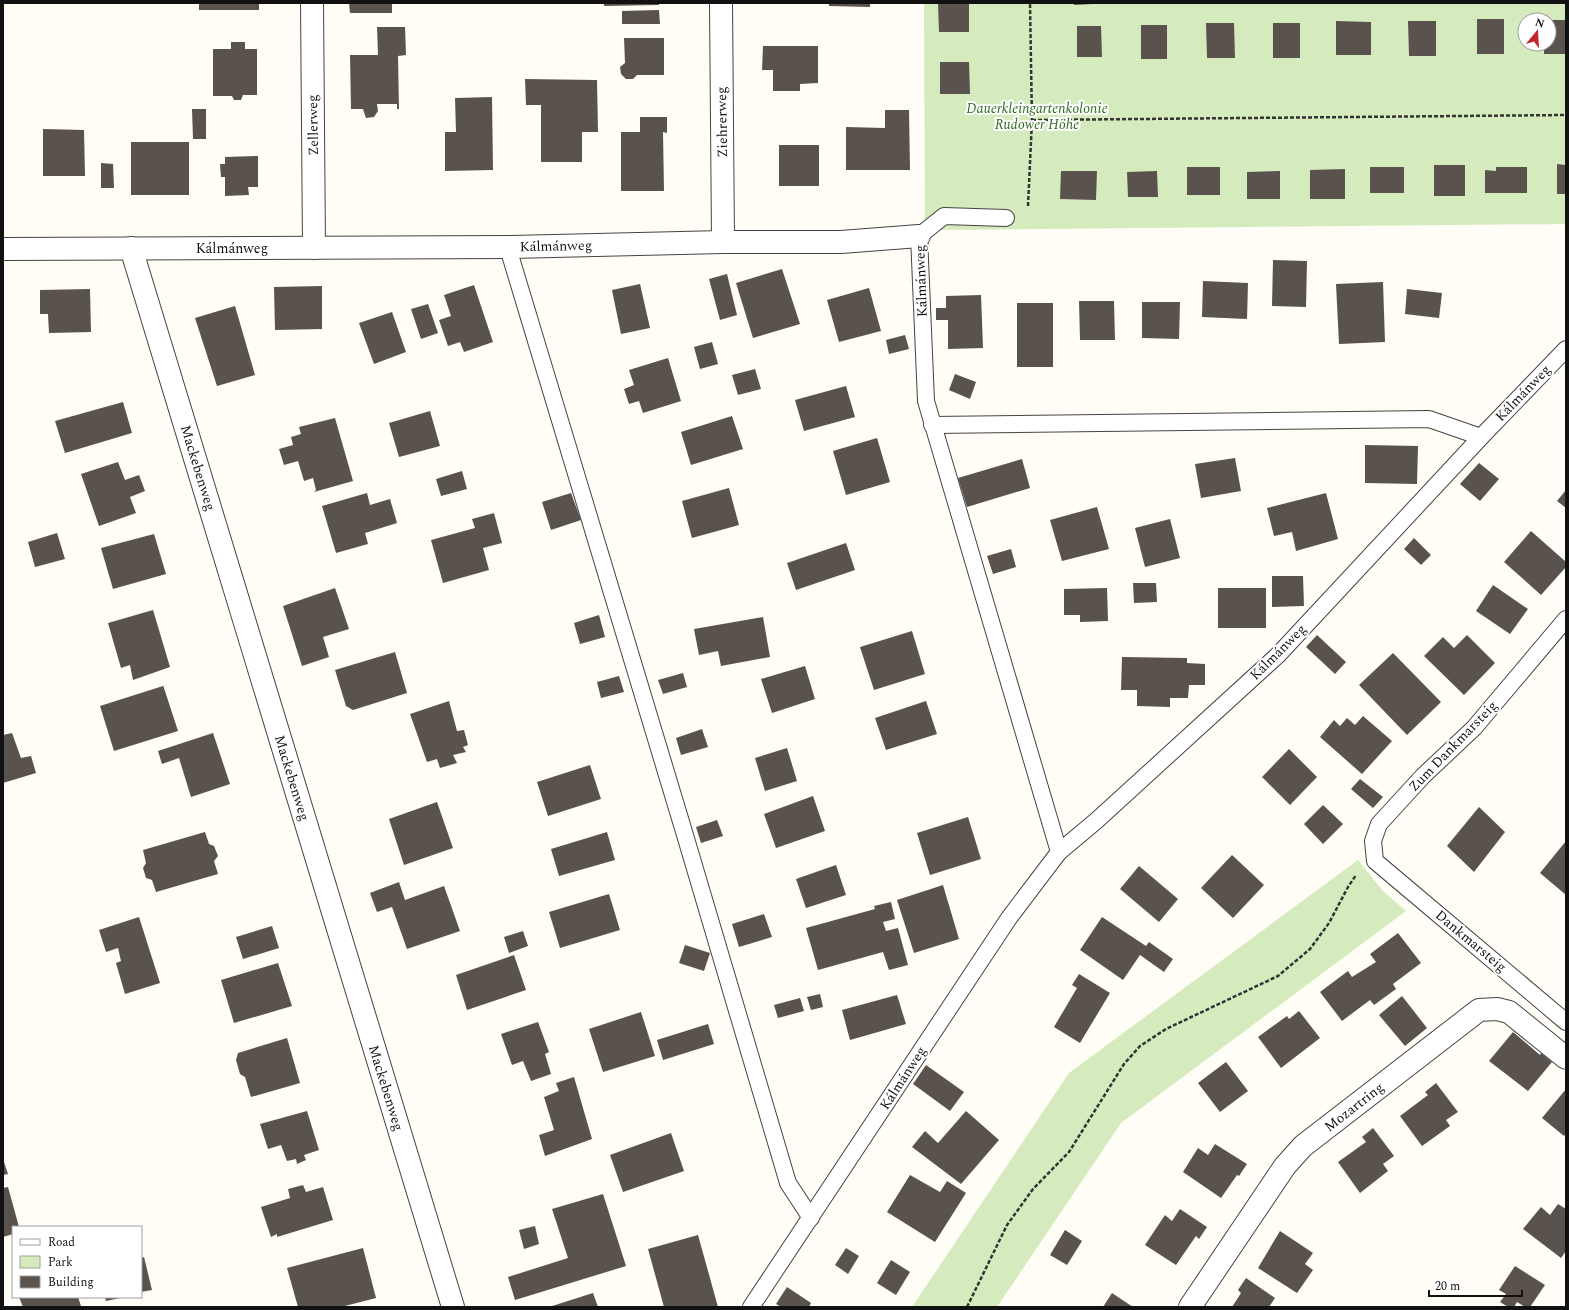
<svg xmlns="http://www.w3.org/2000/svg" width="1569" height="1310" font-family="Spectral,serif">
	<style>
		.green { fill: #d5ebbd; fill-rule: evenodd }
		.building { fill: #5a524d }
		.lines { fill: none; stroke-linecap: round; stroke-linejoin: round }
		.service-casing { stroke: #444; stroke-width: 18 }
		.minor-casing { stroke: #444; stroke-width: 24 }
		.path { stroke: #333; stroke-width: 2.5; stroke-dasharray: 4 2; stroke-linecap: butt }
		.service { stroke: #fff; stroke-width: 16 }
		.minor { stroke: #fff; stroke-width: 22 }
		.labels { text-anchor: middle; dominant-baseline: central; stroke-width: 4; stroke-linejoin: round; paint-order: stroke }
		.park-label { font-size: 14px; font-style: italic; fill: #2f6b1f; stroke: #fff }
		.street-label { font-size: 14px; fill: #111; stroke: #fff }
	</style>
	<rect width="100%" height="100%" fill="#fffdf5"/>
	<g class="green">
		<path d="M 924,3 L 1566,3 L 1566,224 L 925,230 ZM 1525,20 L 1549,20 L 1549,44 L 1525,44 Z"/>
		<polygon points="1358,860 1382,890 1406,911 1121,1123 997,1307 912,1307 1069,1073"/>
	</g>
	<g class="building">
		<rect x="199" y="3" width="60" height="7"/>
		<polygon points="349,3 392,3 392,13 350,13"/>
		<polygon points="604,3 659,3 659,5 604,6"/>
		<polygon points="829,3 870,3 870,7 829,6"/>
		<polygon points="938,3 969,3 969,32 939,32"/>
		<polygon points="1074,3 1093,3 1093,4 1074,5"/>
		<polygon points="659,10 660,24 622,24 622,11"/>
		<rect x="1477" y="19" width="27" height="35"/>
		<polygon points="1549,20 1566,20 1566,54 1544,54 1544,44 1549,44"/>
		<polygon points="1336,21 1371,22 1371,55 1336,55"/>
		<polygon points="1408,21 1436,21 1436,56 1409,56"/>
		<polygon points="1206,23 1234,23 1235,58 1207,58"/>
		<rect x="1273" y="23" width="27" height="35"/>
		<rect x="1141" y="25" width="26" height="34"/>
		<polygon points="1077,26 1101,26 1102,57 1077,57"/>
		<polygon points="377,27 405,27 406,55 398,56 399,109 397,109 397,104 377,104 378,111 374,117 366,118 363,109 351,109 350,55 378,55"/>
		<polygon points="624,38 664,38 664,75 637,75 633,79 626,79 621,74 620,67 625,63"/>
		<polygon points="231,42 245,42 245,49 257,49 257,95 243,95 241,100 234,100 232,96 213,96 213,49 231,49"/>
		<polygon points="763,46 818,46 818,83 800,84 800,91 773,91 773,70 762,70"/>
		<polygon points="940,62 969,62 970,94 940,94"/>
		<polygon points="525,79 597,80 598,132 582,132 582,162 541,162 541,105 526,105"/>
		<polygon points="492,97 493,170 445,171 445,132 456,132 455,98"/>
		<polygon points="192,109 206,109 206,139 193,139"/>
		<polygon points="885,110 909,110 910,170 846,170 846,127 885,128"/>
		<polygon points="640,117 667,117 667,133 663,132 664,191 621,191 621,132 640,132"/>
		<polygon points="43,129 84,130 85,176 43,176"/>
		<rect x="131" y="142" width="58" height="53"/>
		<rect x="779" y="145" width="40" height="41"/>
		<polygon points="258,156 258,187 248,187 249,195 225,196 225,177 221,177 220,164 225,164 225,157"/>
		<polygon points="101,163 113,164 114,188 101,188"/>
		<polygon points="1557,164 1566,165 1566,194 1557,194"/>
		<rect x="1434" y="165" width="31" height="31"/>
		<rect x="1187" y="167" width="33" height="28"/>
		<rect x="1370" y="167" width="34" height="26"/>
		<polygon points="1496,167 1527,167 1527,193 1485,193 1485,170 1496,171"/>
		<polygon points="1345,169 1345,199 1310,199 1310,170"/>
		<polygon points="1061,171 1097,171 1096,200 1060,199"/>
		<polygon points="1157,171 1158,197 1128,197 1127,172"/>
		<polygon points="1280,171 1280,199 1247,199 1247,172"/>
		<polygon points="1273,260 1307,261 1306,307 1272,306"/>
		<polygon points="782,269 800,324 753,338 736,283"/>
		<polygon points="727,274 737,315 720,320 709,279"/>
		<polygon points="1203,281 1248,283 1247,319 1202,317"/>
		<polygon points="1383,282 1385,342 1339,344 1336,284"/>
		<polygon points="640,284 650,328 621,334 612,290"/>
		<polygon points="474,285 493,342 464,352 460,342 448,346 439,320 451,316 444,295"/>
		<polygon points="322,286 322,329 275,330 274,287"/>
		<polygon points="869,288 881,331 839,342 827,300"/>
		<polygon points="90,289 91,332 49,333 48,314 40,314 40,290"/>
		<polygon points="1407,289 1442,293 1439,318 1405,314"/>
		<polygon points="981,295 983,348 948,349 948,320 936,320 936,308 946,308 946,296"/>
		<polygon points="1079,301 1114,301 1115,340 1080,340"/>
		<polygon points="1142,302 1180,302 1179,339 1142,338"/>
		<rect x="1017" y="303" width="36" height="64"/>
		<polygon points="428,304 438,333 421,339 411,309"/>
		<polygon points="235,306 255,375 217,386 195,318"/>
		<polygon points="392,312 406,352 374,364 359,323"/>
		<polygon points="905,335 909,349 889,354 886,340"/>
		<polygon points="712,342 718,364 700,369 694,347"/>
		<polygon points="668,358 681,401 643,413 639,401 629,404 624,389 634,385 629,370"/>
		<polygon points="755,369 761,389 738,395 732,375"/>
		<polygon points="955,374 976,382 970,399 949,390"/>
		<polygon points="846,386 855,417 804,431 795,400"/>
		<polygon points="123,402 132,433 65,453 55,421"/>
		<polygon points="430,411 440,446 399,457 389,423"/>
		<polygon points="732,416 743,449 691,465 681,432"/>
		<polygon points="335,418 353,481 314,492 316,490 313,478 304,481 298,461 284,465 279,449 293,445 291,437 301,434 299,427"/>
		<polygon points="877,438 890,482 846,495 833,451"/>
		<polygon points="1365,445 1418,446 1417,484 1365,483"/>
		<polygon points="1235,458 1241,491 1201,498 1195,464"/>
		<polygon points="1022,459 1030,488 967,507 958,478"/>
		<polygon points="118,462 125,480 139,475 145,491 130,497 136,513 99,526 81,474"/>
		<polygon points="1479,463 1499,479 1480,501 1460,484"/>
		<polygon points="462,471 467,489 441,496 436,479"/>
		<polygon points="729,488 739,525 692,538 682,501"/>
		<polygon points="1566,490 1566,508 1557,501"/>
		<polygon points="367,493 370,505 390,499 397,523 365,533 368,544 336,553 322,506"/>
		<polygon points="571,493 581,520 551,530 542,502"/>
		<polygon points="1326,493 1338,539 1296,551 1292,532 1274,536 1267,508"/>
		<polygon points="1097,507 1109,549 1062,561 1050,520"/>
		<polygon points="494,513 502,543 483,548 489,570 443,583 431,540 475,528 472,519"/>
		<polygon points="1170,519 1180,558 1145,567 1135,528"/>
		<polygon points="1531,531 1566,562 1566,567 1541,595 1504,562"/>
		<polygon points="57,533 65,559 35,567 28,542"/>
		<polygon points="154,534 166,574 113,589 101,548"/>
		<polygon points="1414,538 1431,555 1421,565 1404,549"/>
		<polygon points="846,543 855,570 796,590 787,563"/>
		<polygon points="1011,549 1016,567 993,574 987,556"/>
		<polygon points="1272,576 1303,576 1304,606 1272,607"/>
		<polygon points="1133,583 1156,583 1157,602 1134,603"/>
		<polygon points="1493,585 1528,609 1510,634 1476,611"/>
		<polygon points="335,588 349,629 323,637 329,657 302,666 283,606"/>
		<polygon points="1107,588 1108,621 1080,622 1080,615 1064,615 1064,589"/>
		<rect x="1218" y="588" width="48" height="40"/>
		<polygon points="153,610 170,667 133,680 130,665 121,668 108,623"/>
		<polygon points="599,615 605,637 580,644 574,623"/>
		<polygon points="763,617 770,657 721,666 718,651 699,655 694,629"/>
		<polygon points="912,631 925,674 874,690 860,647"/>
		<polygon points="1317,635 1346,662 1335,674 1306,647"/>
		<polygon points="1467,635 1495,663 1464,695 1424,656 1443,637 1454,648"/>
		<polygon points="395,652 407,693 353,710 346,706 335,670"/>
		<polygon points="1393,653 1441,702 1407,735 1359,685"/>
		<polygon points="1122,657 1187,658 1187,663 1205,664 1205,685 1189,685 1188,698 1170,698 1170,707 1137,706 1137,690 1121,690"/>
		<polygon points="805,666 815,699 772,713 761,679"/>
		<polygon points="683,673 687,687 663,694 658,680"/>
		<polygon points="619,676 624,692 601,698 597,682"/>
		<polygon points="163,685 178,731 114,751 100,706 163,686"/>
		<polygon points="449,701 457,731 464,730 468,745 463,747 466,752 453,755 457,763 440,768 437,759 427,762 410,714"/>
		<polygon points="926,701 937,734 886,750 875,718"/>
		<polygon points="1363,716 1392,741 1362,774 1320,737 1334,720 1340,726 1347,718 1355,725"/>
		<polygon points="702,729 708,747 681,755 676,738"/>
		<polygon points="12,733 21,758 31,756 36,773 3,783 3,735"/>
		<polygon points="213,733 230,784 191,797 179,758 162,764 158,751"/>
		<polygon points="787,748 797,781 765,791 755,758"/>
		<polygon points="1289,749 1317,777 1290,805 1262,777"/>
		<polygon points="590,765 601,799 548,816 537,782"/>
		<polygon points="1360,779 1383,797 1373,808 1351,789"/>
		<polygon points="813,796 825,831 776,848 764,814"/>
		<polygon points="437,802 453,848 404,865 389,819"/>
		<polygon points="1323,805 1343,824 1323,844 1304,824"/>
		<polygon points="1479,807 1505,832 1474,872 1447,846"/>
		<polygon points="968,817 981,859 930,875 917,833"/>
		<polygon points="717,820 723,836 701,843 696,827"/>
		<polygon points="205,832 209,844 214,846 218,856 214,861 218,874 156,892 152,880 146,878 143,868 146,863 143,850"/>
		<polygon points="607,832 615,860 559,876 551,849"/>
		<polygon points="1566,841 1566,895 1540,873"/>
		<polygon points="1232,855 1264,885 1233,918 1201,888"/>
		<polygon points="836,865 846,895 806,908 796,879"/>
		<polygon points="1139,866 1178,899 1159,922 1120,889"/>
		<polygon points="399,882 405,900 444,886 460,931 407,949 392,907 377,912 370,893"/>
		<polygon points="943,885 959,939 914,953 897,900"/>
		<polygon points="609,894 620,930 560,948 549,912"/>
		<polygon points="891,902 895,919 883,922 886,931 898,928 908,965 889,970 883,952 818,970 806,928 875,909 874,906"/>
		<polygon points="764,914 772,937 739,947 732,924"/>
		<polygon points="139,917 160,983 125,994 116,963 121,961 118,948 106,952 99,930"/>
		<polygon points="1102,917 1146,946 1149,942 1173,959 1164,972 1140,955 1123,980 1080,950"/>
		<polygon points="272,926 279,948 243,959 236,937"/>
		<polygon points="523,931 528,946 509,953 504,937"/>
		<polygon points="1398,933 1421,963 1393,984 1396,989 1374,1005 1370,1000 1342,1021 1320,992 1348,971 1352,977 1376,962 1370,954"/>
		<polygon points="685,945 710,953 704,971 679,963"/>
		<polygon points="514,955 526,990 467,1010 456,975"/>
		<polygon points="278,963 292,1006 234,1023 221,980"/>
		<polygon points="1079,974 1110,993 1080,1043 1054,1027 1077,988 1072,985"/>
		<polygon points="820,994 823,1007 811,1010 807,997"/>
		<polygon points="897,995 906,1024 850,1040 842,1010"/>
		<polygon points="1402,996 1427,1028 1405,1046 1379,1015"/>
		<polygon points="800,998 804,1011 778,1018 774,1005"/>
		<polygon points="1299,1011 1320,1038 1281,1068 1258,1037 1287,1016 1289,1019"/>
		<polygon points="641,1012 655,1056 603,1072 589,1029"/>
		<polygon points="538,1022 549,1052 545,1054 551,1074 531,1081 523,1061 512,1065 501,1034"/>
		<polygon points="708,1024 714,1044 663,1060 657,1040"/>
		<polygon points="1513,1032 1540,1055 1541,1053 1552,1062 1528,1091 1489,1061"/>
		<polygon points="287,1038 300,1083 251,1097 245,1077 240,1074 236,1060 238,1053"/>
		<polygon points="1226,1062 1248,1091 1220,1112 1198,1083"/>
		<polygon points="926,1065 964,1092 950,1111 913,1084"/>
		<polygon points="574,1077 592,1139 545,1156 539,1135 554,1130 544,1097 559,1091 556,1083"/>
		<polygon points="1436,1083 1458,1112 1446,1120 1450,1126 1422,1146 1400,1116 1428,1095 1425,1092"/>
		<polygon points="1566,1089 1566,1133 1564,1136 1542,1118"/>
		<polygon points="307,1111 319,1150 304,1155 306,1160 297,1164 296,1159 287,1161 281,1145 268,1149 260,1124"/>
		<polygon points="966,1111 999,1140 961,1184 912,1147 925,1131 938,1143"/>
		<polygon points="1373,1128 1394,1156 1383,1164 1388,1171 1360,1193 1338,1162 1366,1142 1362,1137"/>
		<polygon points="671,1133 684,1171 623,1192 610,1155"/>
		<polygon points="1215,1144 1247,1164 1239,1176 1237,1175 1221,1198 1183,1172 1198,1148 1208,1155"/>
		<polygon points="3,1159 8,1174 3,1175"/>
		<polygon points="910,1175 940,1192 947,1181 966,1193 935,1242 887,1212"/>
		<polygon points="303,1185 306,1192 323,1187 333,1220 277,1237 277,1234 271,1237 261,1207 290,1198 288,1189"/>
		<polygon points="8,1187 19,1227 13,1227 13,1234 3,1237 3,1188"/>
		<polygon points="603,1194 626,1266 515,1300 508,1277 568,1258 552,1209"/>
		<polygon points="1558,1204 1566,1209 1566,1251 1561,1258 1523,1229 1541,1207 1550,1215"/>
		<polygon points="1180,1209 1207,1227 1199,1239 1196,1236 1176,1265 1145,1245 1165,1215 1172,1221"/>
		<polygon points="535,1226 539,1244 524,1249 519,1230"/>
		<polygon points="1065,1230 1082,1241 1067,1265 1050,1255"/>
		<polygon points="1280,1231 1313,1253 1305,1264 1313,1270 1297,1293 1258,1268"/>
		<polygon points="698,1235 718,1307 664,1307 648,1249"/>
		<polygon points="363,1248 376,1298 341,1307 298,1307 287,1268"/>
		<polygon points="846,1248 859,1256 848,1274 835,1265"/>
		<polygon points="144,1257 152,1290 141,1292 141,1258"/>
		<polygon points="891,1260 910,1272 896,1295 877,1283"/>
		<polygon points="1515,1266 1545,1285 1530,1307 1525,1307 1517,1302 1514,1307 1508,1307 1500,1302 1506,1294 1499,1290"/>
		<polygon points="1246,1278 1275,1298 1269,1307 1232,1307 1241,1293 1238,1290"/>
		<polygon points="787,1287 811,1303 809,1307 781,1307 776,1304"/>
		<polygon points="593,1293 598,1307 549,1307"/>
		<polygon points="1112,1293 1133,1307 1103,1307"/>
		<polygon points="19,1297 78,1297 81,1306 23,1307"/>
		<polygon points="105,1297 120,1297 120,1298 106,1301"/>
	</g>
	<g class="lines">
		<defs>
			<g id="service">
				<polyline points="1006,218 944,216 919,236 926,401 1059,852"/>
				<polyline points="511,247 511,258 685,835 788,1183 811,1218"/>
				<polyline points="932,425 1429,419 1481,437"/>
				<polyline points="1566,619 1474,728 1423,776 1379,824 1373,841 1375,861 1566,1022"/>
				<polyline points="751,1307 1009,918 1059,852 1096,821 1278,655 1481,437 1566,349"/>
			</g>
			<g id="minor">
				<polyline points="312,3 314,248"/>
				<polyline points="721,3 723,242"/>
				<polyline points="131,248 453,1307"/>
				<polyline points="3,249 511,247 723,242 841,242 919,236"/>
				<polyline points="1190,1307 1285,1166 1303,1146 1479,1010 1497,1009 1509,1012 1566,1058"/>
			</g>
		</defs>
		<use href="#service" class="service-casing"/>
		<use href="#minor" class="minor-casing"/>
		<g class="path">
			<polyline points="1032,120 1566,115"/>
			<polyline points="1028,206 1032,120 1030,3"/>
			<polyline points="967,1307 1007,1225 1033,1189 1069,1152 1124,1064 1140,1046 1166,1029 1278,976 1310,949 1329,923 1348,887 1356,875"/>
		</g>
		<use href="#service" class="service"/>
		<use href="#minor" class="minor"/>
	</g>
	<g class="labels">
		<g class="park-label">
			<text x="1037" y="108">Dauerkleingartenkolonie<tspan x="1037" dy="16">Rudower Höhe</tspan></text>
		</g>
		<g class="street-label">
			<text transform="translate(722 122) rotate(-91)">Ziehrerweg</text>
			<text transform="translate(313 125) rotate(-91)">Zellerweg</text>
			<text transform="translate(556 246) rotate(-1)">Kálmánweg</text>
			<text x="232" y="248">Kálmánweg</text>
			<text transform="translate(921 281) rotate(-92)">Kálmánweg</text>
			<text transform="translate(1523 393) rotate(-46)">Kálmánweg</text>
			<text transform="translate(198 468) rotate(73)">Mackebenweg</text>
			<text transform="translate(1278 652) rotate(-45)">Kálmánweg</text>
			<text transform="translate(1453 746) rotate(-46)">Zum Dankmarsteig</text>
			<text transform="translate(292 778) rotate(73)">Mackebenweg</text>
			<text transform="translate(1471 941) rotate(40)">Dankmarsteig</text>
			<text transform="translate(903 1078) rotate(-57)">Kálmánweg</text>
			<text transform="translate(386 1088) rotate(73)">Mackebenweg</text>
			<text transform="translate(1354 1107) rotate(-38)">Mozartring</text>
		</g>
	</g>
	<rect width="1569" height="1310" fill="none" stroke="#111111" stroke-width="8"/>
	<rect x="12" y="1226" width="130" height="72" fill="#ffffff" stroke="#a0a0a0"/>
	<rect x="20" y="1239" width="20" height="6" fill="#ffffff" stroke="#a0a0a0"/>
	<text x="48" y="1246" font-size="12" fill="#111111">Road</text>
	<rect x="20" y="1256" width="20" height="12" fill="#d5ebbd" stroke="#a0a0a0"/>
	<text x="48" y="1266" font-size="12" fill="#111111">Park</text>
	<rect x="20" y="1276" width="20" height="12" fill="#5a524d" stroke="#a0a0a0"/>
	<text x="48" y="1286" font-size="12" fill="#111111">Building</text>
	<g transform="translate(1537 32) rotate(18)"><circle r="19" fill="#ffffff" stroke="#a0a0a0"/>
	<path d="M0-3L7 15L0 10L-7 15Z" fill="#c4262e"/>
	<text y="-6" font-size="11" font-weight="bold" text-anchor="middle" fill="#111111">N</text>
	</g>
	<path d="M1429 1290v6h93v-6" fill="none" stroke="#111111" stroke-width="2"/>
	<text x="1435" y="1290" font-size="12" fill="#111111" stroke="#ffffff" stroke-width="3" paint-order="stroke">20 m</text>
</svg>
